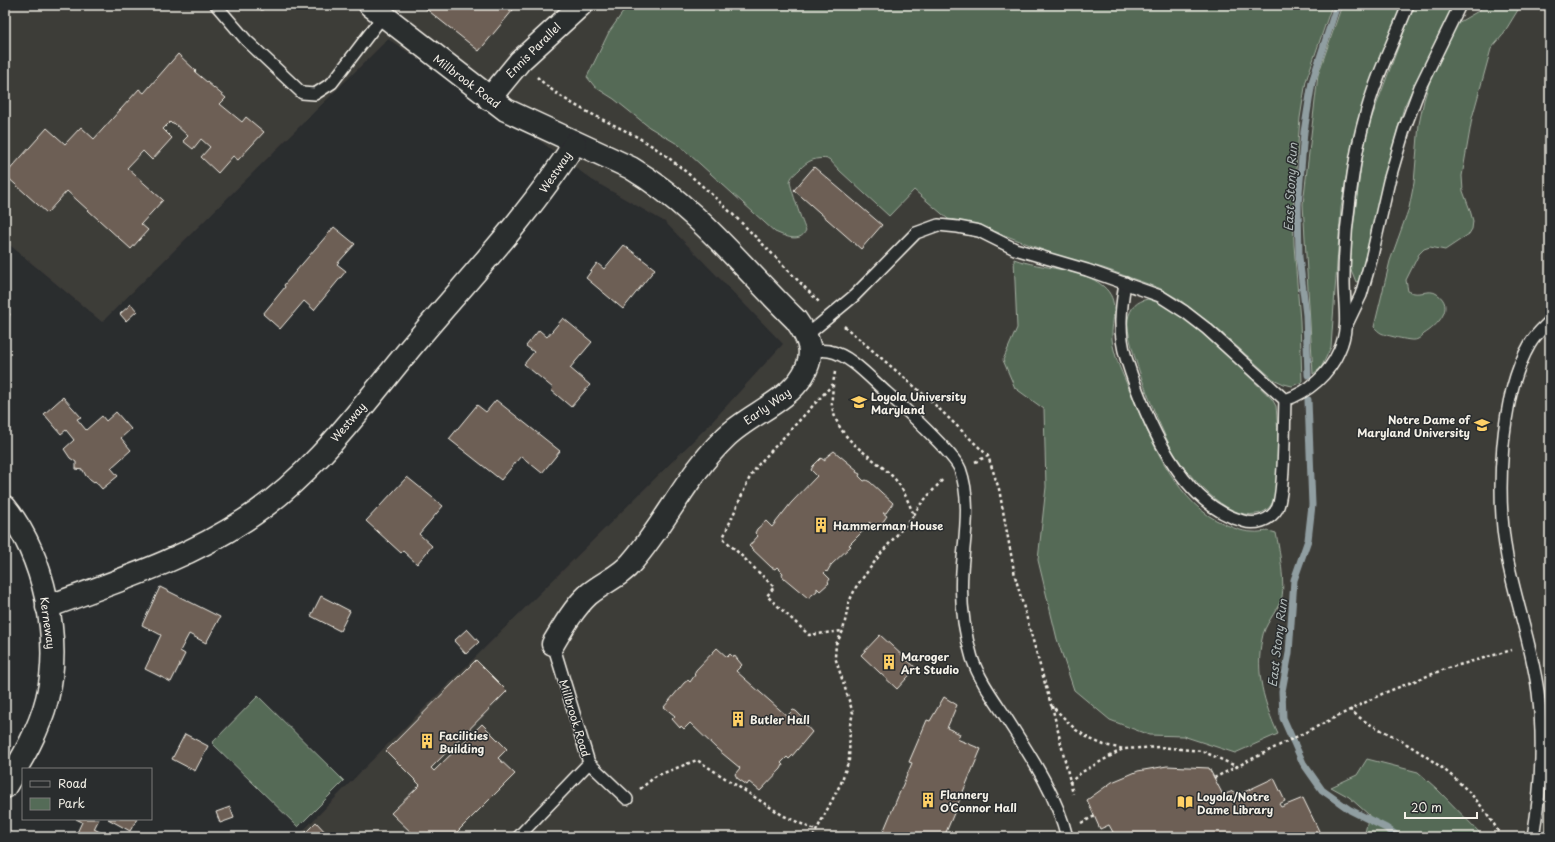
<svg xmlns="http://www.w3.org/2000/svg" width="1555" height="842" font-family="'Playpen Sans',sans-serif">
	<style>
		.built { fill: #3e3c39 }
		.green { fill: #546b57; stroke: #a4aea0 }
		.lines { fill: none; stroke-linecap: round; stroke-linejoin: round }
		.stream { stroke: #909ea1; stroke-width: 7 }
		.building { fill: #6d5e54; stroke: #f4f1e8 }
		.service-casing { stroke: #f4f1e8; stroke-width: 14 }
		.minor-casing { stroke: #f4f1e8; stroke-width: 25 }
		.path { stroke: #f4f1e8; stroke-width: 2.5; stroke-dasharray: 3 3; stroke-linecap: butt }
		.service { stroke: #2a2d2e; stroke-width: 11 }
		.minor { stroke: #2a2d2e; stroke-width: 22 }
		.labels { text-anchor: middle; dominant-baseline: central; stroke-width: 3; stroke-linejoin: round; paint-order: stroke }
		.street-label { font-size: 11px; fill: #f4f1e8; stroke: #2a2d2e }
		.poi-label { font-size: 11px; font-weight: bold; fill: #f4f1e8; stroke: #2a2d2e; text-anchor: start }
		.water-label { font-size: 12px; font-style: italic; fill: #b1bab9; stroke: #2a2d2e }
	</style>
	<rect width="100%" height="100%" fill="#2a2d2e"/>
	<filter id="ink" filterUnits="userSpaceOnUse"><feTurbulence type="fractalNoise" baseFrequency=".025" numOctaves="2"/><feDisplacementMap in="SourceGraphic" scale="8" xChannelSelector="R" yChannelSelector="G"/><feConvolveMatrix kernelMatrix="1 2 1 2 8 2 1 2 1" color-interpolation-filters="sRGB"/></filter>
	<g filter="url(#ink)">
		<polygon class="built" points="5,5 1550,5 1550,837 297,837 383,749 710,424 783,344 665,222 592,180 524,129 388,39 102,322 5,241"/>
		<g class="green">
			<path d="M 628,5 L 1332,5 L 1306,81 L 1300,118 L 1296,169 L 1293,209 L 1294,245 L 1300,321 L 1302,382 L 1292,386 L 1284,384 L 1273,379 L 1222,333 L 1180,300 L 1159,288 L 1103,268 L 1061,257 L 976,224 L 948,219 L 914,190 L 889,216 L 840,171 L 829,159 C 816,157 808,160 799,170 C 795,174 791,176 790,182 C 790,185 803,226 806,230 C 800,244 785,236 775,232 L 679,145 L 649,127 L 614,99 L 595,87 L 587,77 L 609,32 Z"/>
			<polygon points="1342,5 1401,5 1358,124 1351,149 1341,208 1331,347 1321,368 1313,374 1303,204 1318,75"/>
			<polygon points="1414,5 1453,5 1404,107 1386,171 1361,275 1359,281 1356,282 1350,267 1352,235 1363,151 1370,122"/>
			<path d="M 1483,5 L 1521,5 L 1502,36 L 1491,49 L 1472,118 L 1462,176 L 1463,191 L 1470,210 L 1473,221 L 1472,229 L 1469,234 L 1445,250 L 1430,247 L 1424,249 L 1419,254 L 1406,280 L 1408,291 C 1419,297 1429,288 1437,294 C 1456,307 1437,326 1424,334 C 1421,337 1418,340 1414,340 C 1411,341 1384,335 1381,333 C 1379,332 1376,329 1374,327 L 1390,261 L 1409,208 L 1414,183 L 1419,124 L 1424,100 L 1432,74 L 1456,24 L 1480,10 Z"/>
			<path d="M 1014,259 C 1041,269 1082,268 1103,286 C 1121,301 1111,319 1112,339 C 1114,357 1123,375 1130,391 C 1147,432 1174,498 1216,520 C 1227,525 1240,532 1253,532 C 1263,533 1264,529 1276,533 C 1279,547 1286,588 1281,600 C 1276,613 1264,625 1262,639 C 1255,673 1264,703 1278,734 L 1235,753 L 1183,736 L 1149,735 L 1110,720 L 1074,690 L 1057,639 L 1038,560 L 1046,487 L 1044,409 L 1015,388 L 1003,360 L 1017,328 Z"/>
			<path d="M 1148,299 C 1192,313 1239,368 1272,399 L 1276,406 C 1278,425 1281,490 1271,505 C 1267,511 1262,513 1256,514 C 1226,520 1188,475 1174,453 C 1161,432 1124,341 1128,319 C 1130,308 1137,301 1148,299 Z"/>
			<polygon points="258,696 344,781 298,827 212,743"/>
			<polygon points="1367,759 1418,772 1437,789 1484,837 1364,837 1369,815 1349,797 1331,787 1357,775"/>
		</g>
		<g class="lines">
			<g class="stream">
				<polyline points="1308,375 1306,315 1299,257 1298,205 1304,132 1312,82 1337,5"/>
				<polyline points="1308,400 1312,505 1308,540 1294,580 1289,653 1282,691 1283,718 1303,763 1322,790 1350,810 1386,828 1399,837"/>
			</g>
		</g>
		<g class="building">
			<polygon points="428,5 517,5 479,51 425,8"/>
			<polygon points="178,54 196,71 195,72 226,98 220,104 242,122 246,117 264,132 238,160 233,156 218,173 201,157 210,147 201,139 193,149 183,141 188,136 174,123 172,124 170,122 163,129 172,138 152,160 143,151 127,168 163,200 141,224 148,230 131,249 67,191 47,213 5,175 47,128 65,144 81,127 94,139 139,89 144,93"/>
			<polygon points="814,167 882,225 861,249 794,190"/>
			<polygon points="334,227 355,244 337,264 346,271 314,310 304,301 280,329 263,314 285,287 284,285"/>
			<polygon points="624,245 655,269 623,309 586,278 597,263 604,269"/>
			<polygon points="131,304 137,311 126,321 120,314"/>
			<polygon points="5,312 10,314 5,324"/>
			<polygon points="563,318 592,342 570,368 590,385 571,407 551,390 553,388 524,364 534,352 526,346 539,330 547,337"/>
			<polygon points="63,397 81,417 77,419 86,430 102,416 106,421 116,412 131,429 121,438 131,450 111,468 118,476 102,489 95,481 94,482 86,476 83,470 76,469 76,462 70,458 64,449 74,440 66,430 61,434 44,414"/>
			<polygon points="496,400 560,451 542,473 521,456 501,480 449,439 477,405 486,412"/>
			<polygon points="834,451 857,470 856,472 860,474 859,476 864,481 866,480 870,482 893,503 886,513 883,513 887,516 880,526 876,528 869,522 869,525 849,545 851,546 831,565 827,572 826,571 824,573 830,579 828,582 829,583 820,591 817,588 817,591 808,598 784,578 782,575 783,573 777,567 775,569 771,567 749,546 758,536 755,533 757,529 766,521 772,527 791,503 817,476 811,470 813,466 821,458 825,461 825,458"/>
			<polygon points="407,477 443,506 419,534 432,546 417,564 403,551 401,553 366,521"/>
			<polygon points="160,587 220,617 206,643 189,634 180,651 185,654 171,682 145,669 161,635 142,625"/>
			<polygon points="321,596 350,611 340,631 311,616"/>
			<polygon points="467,629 479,642 466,654 454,641"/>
			<polygon points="880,635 916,668 897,689 861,655"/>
			<polygon points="717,648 727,657 730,654 733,657 734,655 742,665 736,671 787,716 793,710 796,711 805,720 802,723 804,723 812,732 792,756 789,759 787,757 781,763 783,765 781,769 760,791 749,782 747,785 737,778 735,774 740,768 717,749 690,723 684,729 681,726 680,728 672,719 675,716 664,707 684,683 688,680 690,682 695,675 694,674 696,670"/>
			<polygon points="476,660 507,691 431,768 434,771 482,724 507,749 498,758 515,774 452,837 416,837 391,813 420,785 386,751"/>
			<polygon points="944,697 957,705 947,728 960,734 957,739 981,749 944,837 881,837 912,763 909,762 927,720 930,721"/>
			<polygon points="185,734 208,746 195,771 172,759"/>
			<polygon points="1167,766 1209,768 1223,795 1233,791 1237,799 1240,799 1240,794 1274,778 1285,801 1279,804 1281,807 1303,798 1321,835 1320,837 1110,837 1114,834 1109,825 1100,829 1087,800 1112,782 1124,777 1138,771"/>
			<polygon points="230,807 234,818 220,823 216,812"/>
			<polygon points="76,819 99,819 94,829 106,835 105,837 75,837 82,822"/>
			<polygon points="108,819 137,819 130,831"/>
			<polygon points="316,822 328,835 325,837 301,837"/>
		</g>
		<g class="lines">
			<defs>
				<g id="service">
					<polyline points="216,5 246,40 302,93 315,94 332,83 383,16"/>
					<path d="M 1125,283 C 1121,308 1118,332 1126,358 C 1144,415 1179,504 1243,521 C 1255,525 1270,521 1277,509 C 1285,494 1284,421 1285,400"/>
					<polyline points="1347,324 1361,295 1371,260 1389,181 1404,130 1420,87 1460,5"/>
					<path d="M 807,335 L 854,296 L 916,233 L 938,225 L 958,227 L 979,231 L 1015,249 L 1087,270 L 1160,296 L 1185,312 L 1207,329 L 1285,400 C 1309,392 1329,374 1339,351 C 1350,328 1344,306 1344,282 C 1344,254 1346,226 1350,198 C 1353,172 1357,146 1364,121 C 1374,81 1393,43 1408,5"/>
					<path d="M 811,351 C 816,351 823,350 829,351 C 851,355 871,379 887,393 C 902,406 954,454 960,469 C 972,502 964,538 962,571 C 960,600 964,631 972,658 C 979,679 993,698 1005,716 C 1029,754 1056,793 1067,837"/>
					<polyline points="589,763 627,799"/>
					<polyline points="518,837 589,763 553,644"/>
					<path d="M 1533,837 C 1541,790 1544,740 1538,692 C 1532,646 1516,603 1507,557 C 1496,497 1499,397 1530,344 C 1535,335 1543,328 1550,321"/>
				</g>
				<g id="minor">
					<path d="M 370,5 L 506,110 L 631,168 C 695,206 743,268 796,320 C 809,338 816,354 803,375 C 787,402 748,415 726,437 C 688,473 666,523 632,562 C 621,576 602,583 588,595 C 574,608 563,627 553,644"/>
					<polyline points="489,99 520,61 581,5"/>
					<path d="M 5,507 C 44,555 62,639 47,699 C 39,731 22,759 5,787"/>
					<path d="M 47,607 C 114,582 185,560 245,520 C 314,476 365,402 417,340 C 471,276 530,214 575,143"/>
				</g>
			</defs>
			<use href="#service" class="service-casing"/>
			<use href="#minor" class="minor-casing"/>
			<g class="path">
				<polyline points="261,10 265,5"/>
				<path d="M 537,77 C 574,113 621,123 661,152 C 717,194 769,251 819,302"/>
				<polyline points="844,326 929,399 988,456 999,489 1015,576 1051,705 1076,730 1090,739 1104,745 1124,749 1159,747 1202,751 1238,767"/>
				<polyline points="835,372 833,384 758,465 749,479 723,538 774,587 767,596 809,635 842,631"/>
				<polyline points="975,462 988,456"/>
				<polyline points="914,515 919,506 944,478"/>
				<polyline points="1052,706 1073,794"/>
				<path d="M 1350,709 C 1362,722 1378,728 1393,736 C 1437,761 1478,791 1501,837"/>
				<polyline points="1214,778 1384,693 1445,669 1512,650"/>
				<polyline points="1069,783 1082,772 1123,749"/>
				<polyline points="640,789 656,776 697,760 784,816 815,830"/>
				<polyline points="1081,823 1095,816"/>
				<path d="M 813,837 L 841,783 L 849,760 L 850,725 L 853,713 L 835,657 L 836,644 L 843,631 L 849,602 L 856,587 L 882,552 L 914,515 C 908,502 903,487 893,477 C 870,453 839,443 832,406 C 831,399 833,391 833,384"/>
			</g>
			<use href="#service" class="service"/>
			<use href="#minor" class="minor"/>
		</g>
	</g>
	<defs>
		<symbol id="university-bare" viewBox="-9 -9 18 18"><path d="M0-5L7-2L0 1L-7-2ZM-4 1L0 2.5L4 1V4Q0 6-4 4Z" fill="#ffd166" stroke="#2a2d2e" stroke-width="2.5" paint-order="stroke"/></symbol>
		<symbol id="building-bare" viewBox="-9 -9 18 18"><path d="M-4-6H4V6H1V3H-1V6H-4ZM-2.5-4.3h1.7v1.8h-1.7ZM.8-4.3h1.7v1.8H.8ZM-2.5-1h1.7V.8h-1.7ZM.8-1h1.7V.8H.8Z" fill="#ffd166" stroke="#2a2d2e" stroke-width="2.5" paint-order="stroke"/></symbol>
		<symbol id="library-bare" viewBox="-9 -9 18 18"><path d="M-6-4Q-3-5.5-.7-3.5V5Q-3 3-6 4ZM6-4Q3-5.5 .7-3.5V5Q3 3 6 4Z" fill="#ffd166" stroke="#2a2d2e" stroke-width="2.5" paint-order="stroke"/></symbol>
	</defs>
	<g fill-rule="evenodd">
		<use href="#university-bare" x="848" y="391" width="22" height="22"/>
		<use href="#university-bare" x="1471" y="414" width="22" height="22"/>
		<use href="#building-bare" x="810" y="514" width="22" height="22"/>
		<use href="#building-bare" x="878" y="651" width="22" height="22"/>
		<use href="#building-bare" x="727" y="708" width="22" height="22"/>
		<use href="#building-bare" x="416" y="730" width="22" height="22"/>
		<use href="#building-bare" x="917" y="789" width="22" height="22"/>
		<use href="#library-bare" x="1174" y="791" width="22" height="22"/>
	</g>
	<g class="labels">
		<g class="street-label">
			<text transform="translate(533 50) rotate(-45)">Ennis Parallel</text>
			<text transform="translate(467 81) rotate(37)">Millbrook Road</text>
			<text transform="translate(555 172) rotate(-56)">Westway</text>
			<text transform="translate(767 406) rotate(-35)">Early Way</text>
			<text transform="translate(348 422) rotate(-50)">Westway</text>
			<text transform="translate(48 623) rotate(82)">Kerneway</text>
			<text transform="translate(575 718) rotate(73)">Millbrook Road</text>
		</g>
		<g class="poi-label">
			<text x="871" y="396">Loyola University<tspan x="871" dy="13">Maryland</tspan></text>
			<text x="1470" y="419" text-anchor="end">Notre Dame of<tspan x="1470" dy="13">Maryland University</tspan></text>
			<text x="833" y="525">Hammerman House</text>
			<text x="901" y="656">Maroger<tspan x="901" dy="13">Art Studio</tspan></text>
			<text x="750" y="719">Butler Hall</text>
			<text x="439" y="735">Facilities<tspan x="439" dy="13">Building</tspan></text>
			<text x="940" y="794">Flannery<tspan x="940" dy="13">O’Connor Hall</tspan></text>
			<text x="1197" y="796">Loyola/Notre<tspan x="1197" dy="13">Dame Library</tspan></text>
		</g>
		<g class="water-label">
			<text transform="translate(1290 187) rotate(-87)">East Stony Run</text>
			<text transform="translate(1277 643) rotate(-83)">East Stony Run</text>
		</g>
	</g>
	<rect width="1555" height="842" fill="none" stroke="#2a2d2e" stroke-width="20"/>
	<rect x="10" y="10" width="1535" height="822" fill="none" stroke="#f4f1e8" stroke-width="1.5" filter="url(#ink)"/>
	<rect x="22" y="768" width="130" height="52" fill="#2a2d2e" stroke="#7b7b78"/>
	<rect x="30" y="781" width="20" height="6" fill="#2a2d2e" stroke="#7b7b78"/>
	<text x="58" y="788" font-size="12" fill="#f4f1e8">Road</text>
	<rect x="30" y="798" width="20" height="12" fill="#546b57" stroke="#7b7b78"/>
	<text x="58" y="808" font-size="12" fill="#f4f1e8">Park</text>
	<path d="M1405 812v6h72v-6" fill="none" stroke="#f4f1e8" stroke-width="2"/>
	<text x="1411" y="812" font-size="12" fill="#f4f1e8" stroke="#2a2d2e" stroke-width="3" paint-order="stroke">20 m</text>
</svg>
